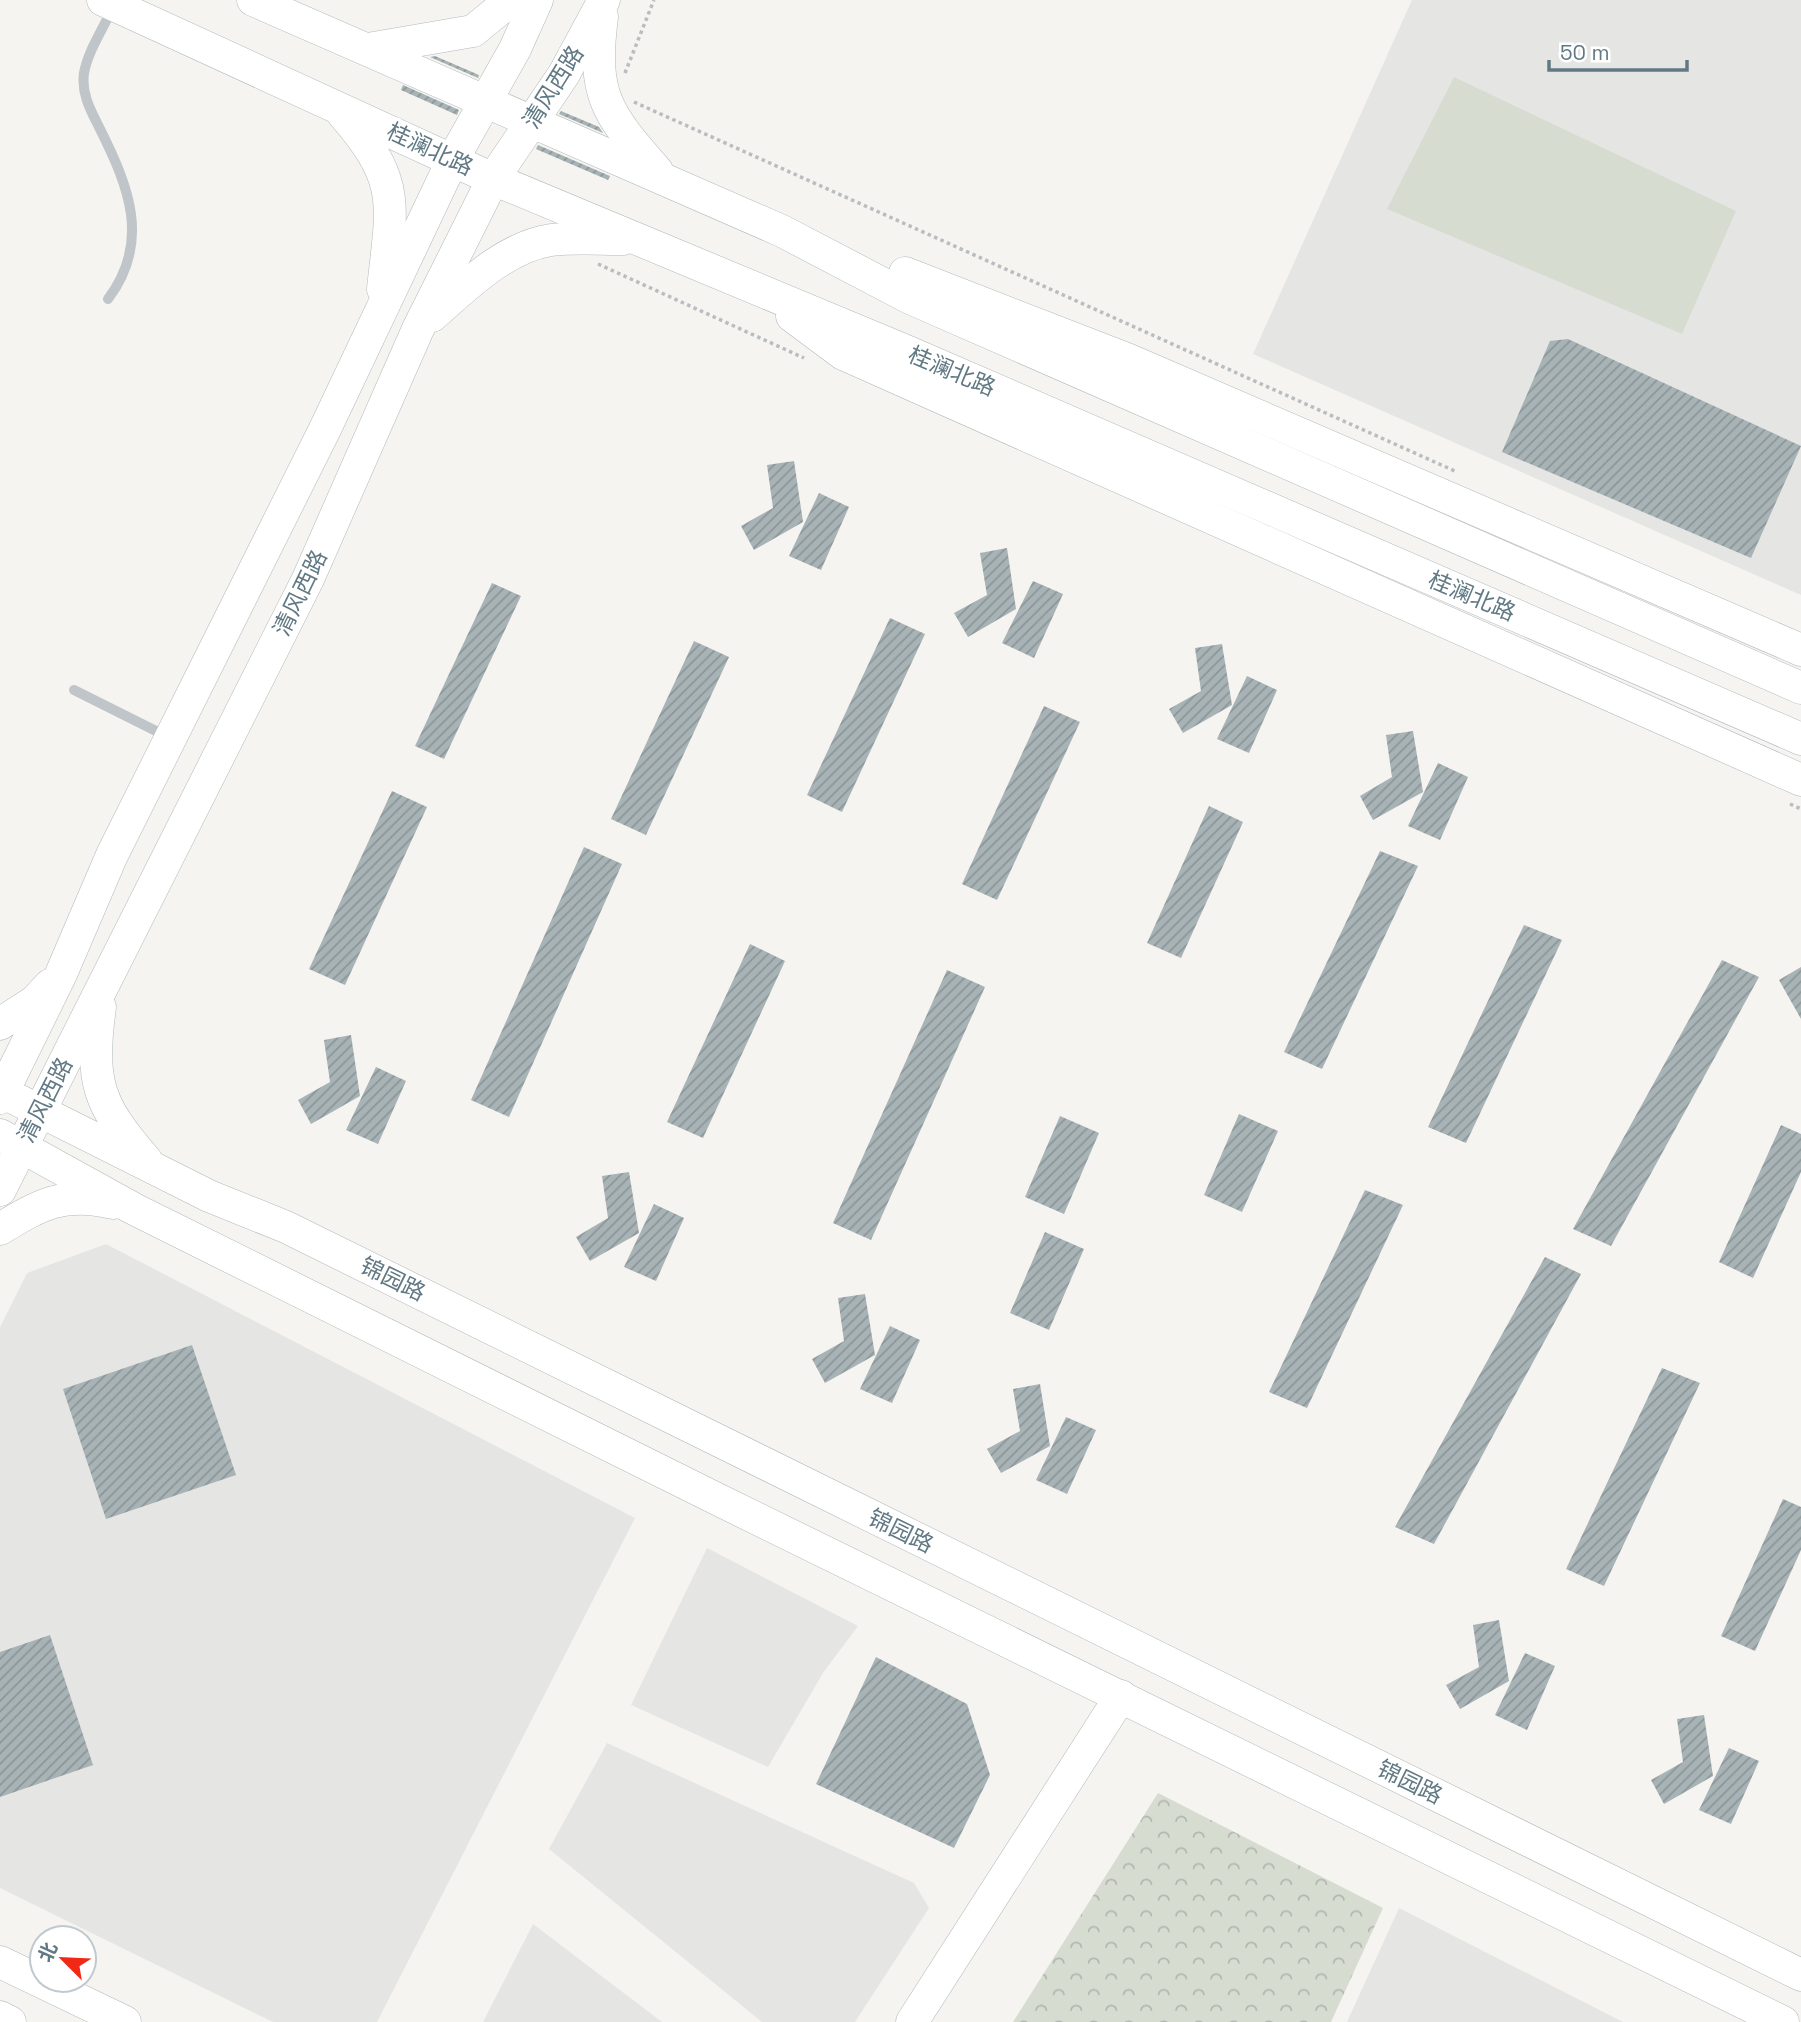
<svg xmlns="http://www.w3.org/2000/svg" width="1801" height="2022" font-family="'Space Grotesk','Noto Sans SC',sans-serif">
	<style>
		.built { fill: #e5e6e4 }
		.park { fill: url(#park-crowns) }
		.pitch { fill: #d7dcd1 }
		.building { fill: url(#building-hatch) }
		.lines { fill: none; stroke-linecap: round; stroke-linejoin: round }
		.secondary-casing { stroke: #b1b9bc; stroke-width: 33 }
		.path { stroke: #b9bdbf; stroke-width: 3.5; stroke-dasharray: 3.5 3.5; stroke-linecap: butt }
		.lane { stroke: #bfc5c8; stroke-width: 10 }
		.secondary { stroke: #fff; stroke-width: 32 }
		.labels { text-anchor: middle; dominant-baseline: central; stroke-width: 7; stroke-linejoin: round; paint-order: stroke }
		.street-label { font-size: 23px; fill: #617984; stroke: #fff }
	</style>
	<defs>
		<pattern id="park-crowns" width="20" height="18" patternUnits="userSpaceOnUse" patternTransform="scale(1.75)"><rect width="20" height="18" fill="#d7dcd1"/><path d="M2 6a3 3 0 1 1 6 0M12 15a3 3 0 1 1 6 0" fill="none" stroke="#b2b7af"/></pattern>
		<pattern id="building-hatch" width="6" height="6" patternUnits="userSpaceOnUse" patternTransform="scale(1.75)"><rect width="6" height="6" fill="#a8b3b6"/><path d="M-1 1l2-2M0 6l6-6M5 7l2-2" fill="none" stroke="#8c969a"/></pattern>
	</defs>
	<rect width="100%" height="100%" fill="#f5f4f0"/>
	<g class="built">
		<polygon points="1412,0 1801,0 1801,595 1253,354"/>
		<polygon points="106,1244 635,1518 377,2022 273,2022 0,1888 0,1327 27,1273"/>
		<polygon points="707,1548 858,1626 823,1673 768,1767 631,1705"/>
		<polygon points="607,1743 914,1883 929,1908 855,2022 762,2022 549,1849"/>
		<polygon points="1399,1908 1623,2022 1347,2022"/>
		<polygon points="533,1924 662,2022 483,2022"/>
	</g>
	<polygon class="park" points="1158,1793 1383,1908 1331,2022 1013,2022"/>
	<polygon class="pitch" points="1454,77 1736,211 1682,334 1387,209"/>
	<g class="building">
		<polygon points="435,56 479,75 478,78 430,57"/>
		<polygon points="403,85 459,110 457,115 401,90"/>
		<polygon points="561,111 599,127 603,133 559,114"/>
		<polygon points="538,145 610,176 608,180 536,149"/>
		<polygon points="1568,339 1801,446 1751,558 1502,452 1550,341"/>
		<polygon points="794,461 803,522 754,550 741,526 773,508 767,465"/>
		<polygon points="819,493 849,507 821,570 789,556"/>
		<polygon points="1007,548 1016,609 968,637 954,613 987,595 980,553"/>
		<polygon points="1033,581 1063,594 1034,658 1002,643"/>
		<polygon points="492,583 521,596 444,759 415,746"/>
		<polygon points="890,618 925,634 842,812 807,795"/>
		<polygon points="694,641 729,657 646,835 611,819"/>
		<polygon points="1222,644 1232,705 1183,733 1169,709 1201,691 1195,648"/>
		<polygon points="1247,676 1277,690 1249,753 1217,739"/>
		<polygon points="1044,706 1080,722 997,900 962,884"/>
		<polygon points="1413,731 1423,792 1373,820 1360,796 1392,777 1386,735"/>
		<polygon points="1438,763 1468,777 1440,840 1408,826"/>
		<polygon points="392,791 427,807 345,985 309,969"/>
		<polygon points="1209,806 1243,822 1181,958 1147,943"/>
		<polygon points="584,847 622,864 509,1117 471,1100"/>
		<polygon points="1380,851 1418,866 1322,1069 1284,1052"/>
		<polygon points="1524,925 1562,940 1466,1143 1428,1127"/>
		<polygon points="750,944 785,961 703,1138 667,1122"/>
		<polygon points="1722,960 1759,977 1611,1246 1573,1229"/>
		<polygon points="1801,967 1801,1019 1779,980"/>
		<polygon points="947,970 985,987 871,1240 833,1223"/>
		<polygon points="351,1035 360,1096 311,1124 298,1100 330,1082 324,1040"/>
		<polygon points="376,1067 406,1081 378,1144 346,1130"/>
		<polygon points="1239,1114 1278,1131 1242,1212 1204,1195"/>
		<polygon points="1060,1116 1099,1133 1064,1214 1025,1197"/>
		<polygon points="1781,1125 1801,1134 1801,1172 1753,1278 1719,1262"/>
		<polygon points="629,1172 639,1233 590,1261 576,1237 608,1218 602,1176"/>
		<polygon points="1365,1190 1403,1205 1307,1408 1269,1392"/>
		<polygon points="654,1204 684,1218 656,1281 624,1267"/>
		<polygon points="1045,1232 1084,1249 1049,1330 1010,1313"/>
		<polygon points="1545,1257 1581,1274 1434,1544 1395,1527"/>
		<polygon points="865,1294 875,1355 825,1383 812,1359 844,1341 838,1298"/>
		<polygon points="890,1326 920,1340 892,1403 860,1389"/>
		<polygon points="192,1345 236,1475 106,1519 63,1389"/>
		<polygon points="1662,1368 1700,1383 1604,1586 1566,1569"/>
		<polygon points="1040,1384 1050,1446 1001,1473 987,1449 1020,1431 1013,1389"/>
		<polygon points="1066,1417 1096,1430 1067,1494 1036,1480"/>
		<polygon points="1783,1499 1801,1507 1801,1550 1755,1651 1721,1636"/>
		<polygon points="1499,1620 1509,1681 1460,1709 1446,1685 1479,1667 1473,1625"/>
		<polygon points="50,1635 93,1765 0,1797 0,1652"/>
		<polygon points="1525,1653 1555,1666 1527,1730 1495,1715"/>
		<polygon points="876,1657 967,1704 990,1775 954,1848 816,1784"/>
		<polygon points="1704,1715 1713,1776 1664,1804 1651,1780 1683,1762 1677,1719"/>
		<polygon points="1729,1748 1759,1761 1731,1824 1699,1810"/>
	</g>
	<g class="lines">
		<defs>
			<g id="secondary">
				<polyline points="103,0 493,179 906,351 1801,739"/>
				<polyline points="253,0 782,231 910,298 1801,688"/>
				<path d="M 602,17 C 592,95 606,113 657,171"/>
				<polyline points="368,49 473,31 511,0"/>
				<path d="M 343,114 C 402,182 392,204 383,289"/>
				<polyline points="905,273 1129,360 1801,650"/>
				<path d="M 432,316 C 466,286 505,247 551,240 C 574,237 599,239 623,239"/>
				<polyline points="792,316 843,354 1801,780"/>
				<path d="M 100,1007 C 90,1081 97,1104 146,1160"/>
				<polyline points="0,1024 35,1001 50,985"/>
				<polyline points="0,1091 209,1196 286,1227 1801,1975"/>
				<polyline points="0,1098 61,974 112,855 325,429 453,159 515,49 537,0"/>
				<polyline points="0,1135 134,1209 719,1500 1783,2022"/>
				<polyline points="0,1190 308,579 418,329 493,179 564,74 604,0"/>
				<path d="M 0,1229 C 41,1204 64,1191 113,1203"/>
				<polyline points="0,1962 125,2022"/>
				<polyline points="0,2017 10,2022"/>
				<polyline points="912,2022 1121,1696"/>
			</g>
		</defs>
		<use href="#secondary" class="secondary-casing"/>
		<g class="path">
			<polyline points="625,73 654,0"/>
			<polyline points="634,102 1457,472"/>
			<polyline points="598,264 804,358"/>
			<polyline points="1790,804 1801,809"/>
		</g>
		<g class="lane">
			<path d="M 108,299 C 151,242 129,187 100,129 C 91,111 81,94 84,73 C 88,51 103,29 112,9"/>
			<polyline points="74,690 168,737"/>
		</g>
		<use href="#secondary" class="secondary"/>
	</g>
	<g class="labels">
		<g class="street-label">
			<text transform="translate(553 87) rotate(-58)">清风西路</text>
			<text transform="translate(430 149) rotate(25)">桂澜北路</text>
			<text transform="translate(952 371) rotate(23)">桂澜北路</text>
			<text transform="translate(300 593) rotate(-64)">清风西路</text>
			<text transform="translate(1472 596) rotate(23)">桂澜北路</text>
			<text transform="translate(45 1100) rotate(-63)">清风西路</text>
			<text transform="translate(393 1279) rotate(26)">锦园路</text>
			<text transform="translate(901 1531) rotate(26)">锦园路</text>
			<text transform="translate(1410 1782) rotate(26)">锦园路</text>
		</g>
	</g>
	<g transform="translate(63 1959) rotate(294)"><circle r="33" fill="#ffffff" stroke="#c0c9ce" stroke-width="2"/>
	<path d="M0-5L12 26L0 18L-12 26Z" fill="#f02815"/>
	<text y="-10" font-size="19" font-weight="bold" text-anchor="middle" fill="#617984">北</text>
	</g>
	<path d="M1549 60v10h138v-10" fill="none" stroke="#617984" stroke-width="3.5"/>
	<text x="1560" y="60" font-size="21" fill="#617984" stroke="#ffffff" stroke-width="5" paint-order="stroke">50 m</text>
</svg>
